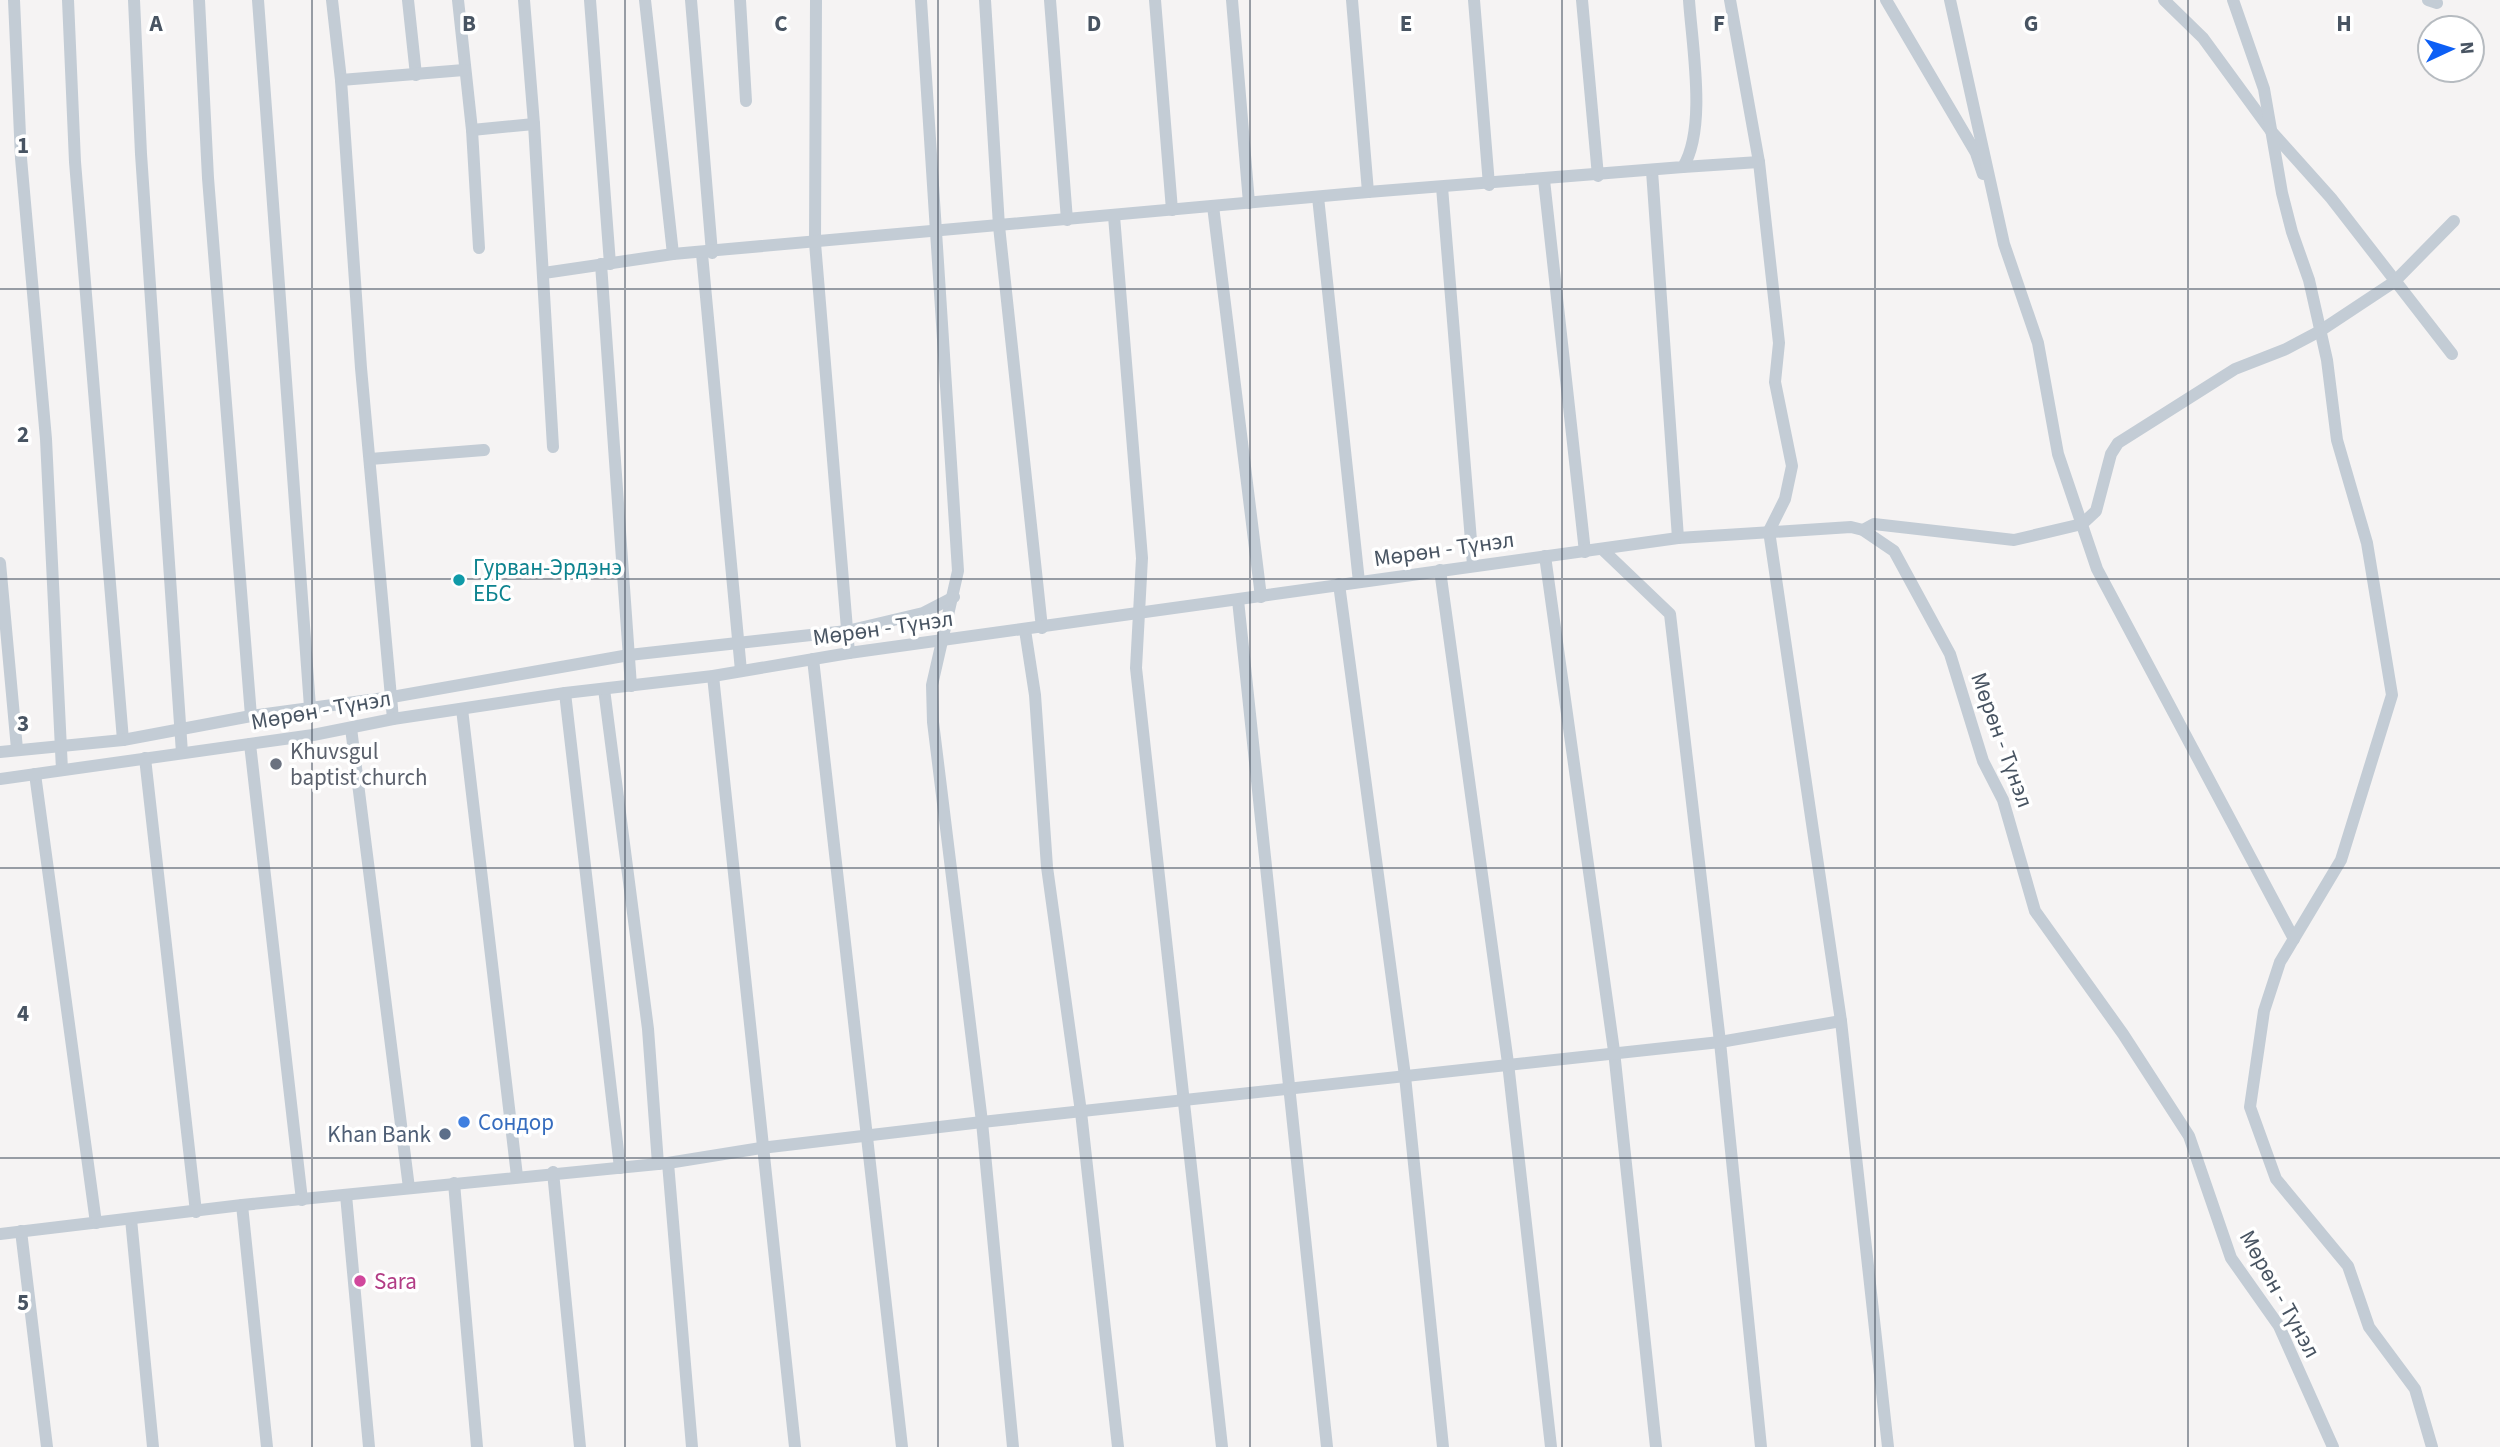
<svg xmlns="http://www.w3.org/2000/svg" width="2500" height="1447" font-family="'Source Sans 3',sans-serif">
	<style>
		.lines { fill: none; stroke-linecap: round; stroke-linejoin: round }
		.minor { stroke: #c3ccd5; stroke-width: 12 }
		.grid { fill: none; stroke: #485462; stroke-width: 2; stroke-opacity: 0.55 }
		.culture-dot { fill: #0f9aa8; stroke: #fff; stroke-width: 2.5 }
		.worship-dot { fill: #6b7280; stroke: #fff; stroke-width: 2.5 }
		.shop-dot { fill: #3f7fe0; stroke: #fff; stroke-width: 2.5 }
		.service-dot { fill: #5c6f8a; stroke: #fff; stroke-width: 2.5 }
		.hotel-dot { fill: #d1479c; stroke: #fff; stroke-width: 2.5 }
		.labels { text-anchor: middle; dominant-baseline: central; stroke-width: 7; stroke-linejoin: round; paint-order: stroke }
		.street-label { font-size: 23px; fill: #485462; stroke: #fff }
		.culture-label { font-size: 23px; fill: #0d838f; stroke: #fff; text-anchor: start }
		.worship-label { font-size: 23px; fill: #5b616d; stroke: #fff; text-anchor: start }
		.shop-label { font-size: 23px; fill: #366cbe; stroke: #fff; text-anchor: start }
		.service-label { font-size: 23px; fill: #4e5e75; stroke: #fff; text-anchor: end }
		.hotel-label { font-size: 23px; fill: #b23c85; stroke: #fff; text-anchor: start }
		.grid-label { font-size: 23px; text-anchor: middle; font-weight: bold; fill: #485462; stroke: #fff; stroke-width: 7; stroke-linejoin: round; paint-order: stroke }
	</style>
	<rect width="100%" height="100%" fill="#f5f3f3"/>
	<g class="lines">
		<g class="minor">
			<polyline points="14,0 21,158 46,439 62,770"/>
			<polyline points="68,0 75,162 123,740"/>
			<polyline points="134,0 141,154 182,753"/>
			<polyline points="199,0 208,178 251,716"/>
			<polyline points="258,0 310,707"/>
			<polyline points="332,0 341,80 361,368 393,719"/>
			<polyline points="408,0 416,75"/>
			<polyline points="458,0 472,130 479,248"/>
			<polyline points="524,0 534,124 553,447"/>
			<polyline points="590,0 610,264"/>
			<polyline points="645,0 673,254"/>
			<polyline points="691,0 712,253"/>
			<polyline points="740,0 746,101"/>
			<polyline points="816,0 815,243 849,653"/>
			<polyline points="921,0 958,571 932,685 933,722 982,1122 1013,1447"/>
			<polyline points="985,0 999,226 1042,628"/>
			<polyline points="1050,0 1067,220"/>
			<polyline points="1155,0 1172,210"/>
			<polyline points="1232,0 1249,203"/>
			<polyline points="1352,0 1368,192"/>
			<polyline points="1474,0 1489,185"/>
			<polyline points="1582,0 1598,176"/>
			<polyline points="1730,0 1759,162 1779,343 1775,382 1792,466 1785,499 1769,531 1841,1021 1888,1447"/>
			<polyline points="1886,0 1976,153 1983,174"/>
			<polyline points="1950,0 2004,244 2038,343 2058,454 2097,569 2294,939"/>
			<polyline points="2164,0 2203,38 2271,131 2331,198 2452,354"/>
			<polyline points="2233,0 2264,89 2282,193 2292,232 2309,280 2327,360 2337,440 2367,543 2392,695 2341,860 2280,962 2264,1011 2250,1107 2276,1179 2348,1266 2369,1327 2415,1389 2432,1447"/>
			<polyline points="2428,0 2437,3"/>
			<polyline points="341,80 464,70"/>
			<polyline points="472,130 534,124"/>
			<polyline points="1683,167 1759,162"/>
			<polyline points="1652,171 1678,538"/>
			<polyline points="1544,180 1585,552"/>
			<polyline points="1442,187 1473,565"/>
			<polyline points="1318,197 1359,582"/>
			<polyline points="1213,206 1261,597"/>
			<polyline points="1114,216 1142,558 1136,668 1222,1447"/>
			<polyline points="702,254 741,671"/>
			<polyline points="601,264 631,686"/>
			<path d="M 544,273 L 673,254 L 1368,192 L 1683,167 C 1707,128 1692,46 1689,0"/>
			<polyline points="370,459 484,450"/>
			<polyline points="1863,530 1874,524 2014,540 2082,524 2096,511 2111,454 2118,443 2235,369 2286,349 2320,331 2394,282 2454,221"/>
			<polyline points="1603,550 1670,614 1720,1042 1761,1447"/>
			<polyline points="1545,556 1614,1051 1656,1447"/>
			<polyline points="0,563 17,749"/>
			<polyline points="1440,570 1508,1063 1551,1447"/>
			<polyline points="1339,584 1405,1076 1443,1447"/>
			<polyline points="1238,600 1327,1447"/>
			<polyline points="1025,630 1035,695 1047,867 1081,1112 1118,1447"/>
			<polyline points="813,659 902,1447"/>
			<polyline points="713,676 795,1447"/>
			<polyline points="604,689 648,1029 658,1164"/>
			<polyline points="565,693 620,1168"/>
			<polyline points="462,709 517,1176"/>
			<polyline points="351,728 409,1188"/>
			<polyline points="250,744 302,1200"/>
			<polyline points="0,752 123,740 251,716 392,697 629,655 847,631 923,613 954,597"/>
			<polyline points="145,758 196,1212"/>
			<polyline points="35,774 96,1223"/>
			<polyline points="0,779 313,735 393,719 565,693 713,676 849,653 1678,538 1851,527 1863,530 1894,551 1950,654 1983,761 2003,800 2035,911 2123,1034 2189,1136 2231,1258 2279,1326 2333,1447"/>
			<polyline points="668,1163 692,1447"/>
			<polyline points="553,1172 580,1447"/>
			<polyline points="454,1183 477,1447"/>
			<polyline points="346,1195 369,1447"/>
			<polyline points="242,1205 267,1447"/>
			<polyline points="131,1219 153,1447"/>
			<polyline points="21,1231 47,1447"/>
			<polyline points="0,1234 242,1205 668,1163 761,1148 982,1122 1720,1042 1841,1021"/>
		</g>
	</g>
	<path class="grid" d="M 312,0 L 312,1447M 625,0 L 625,1447M 938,0 L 938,1447M 1250,0 L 1250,1447M 1562,0 L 1562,1447M 1875,0 L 1875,1447M 2188,0 L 2188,1447M 0,289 L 2500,289M 0,579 L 2500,579M 0,868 L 2500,868M 0,1158 L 2500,1158"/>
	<circle class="culture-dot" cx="459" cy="580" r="7"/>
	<circle class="worship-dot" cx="276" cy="764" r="7"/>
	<circle class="shop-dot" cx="464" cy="1122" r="7"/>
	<circle class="service-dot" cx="445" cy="1134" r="7"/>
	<circle class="hotel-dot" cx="360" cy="1281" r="7"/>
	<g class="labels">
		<g class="street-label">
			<text transform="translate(1444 549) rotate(-8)">Мөрөн - Түнэл</text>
			<text transform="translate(883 628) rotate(-8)">Мөрөн - Түнэл</text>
			<text transform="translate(321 710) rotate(-10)">Мөрөн - Түнэл</text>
			<text transform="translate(2002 740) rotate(70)">Мөрөн - Түнэл</text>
			<text transform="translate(2280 1294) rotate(61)">Мөрөн - Түнэл</text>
		</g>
		<g class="culture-label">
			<text x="473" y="567">Гурван-Эрдэнэ<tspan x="473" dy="26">ЕБС</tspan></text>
		</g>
		<g class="worship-label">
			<text x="290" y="751">Khuvsgul<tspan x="290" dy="26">baptist church</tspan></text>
		</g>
		<g class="shop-label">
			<text x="478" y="1122">Сондор</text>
		</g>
		<g class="service-label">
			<text x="431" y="1134">Khan Bank</text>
		</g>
		<g class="hotel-label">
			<text x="374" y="1281">Sara</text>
		</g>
	</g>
	<g class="grid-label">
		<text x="156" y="31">A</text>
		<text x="469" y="31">B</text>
		<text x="781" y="31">C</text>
		<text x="1094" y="31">D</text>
		<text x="1406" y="31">E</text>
		<text x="1719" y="31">F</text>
		<text x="2031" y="31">G</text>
		<text x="2344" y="31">H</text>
		<text x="23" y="153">1</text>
		<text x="23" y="442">2</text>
		<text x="23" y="731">3</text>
		<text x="23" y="1021">4</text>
		<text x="23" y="1310">5</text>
	</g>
	<g transform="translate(2451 49) rotate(86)"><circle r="33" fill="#ffffff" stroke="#b6bbc0" stroke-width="2"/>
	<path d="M0-5L12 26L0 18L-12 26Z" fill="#0d5ff5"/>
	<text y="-10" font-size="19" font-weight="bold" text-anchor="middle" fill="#485462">N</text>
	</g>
</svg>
